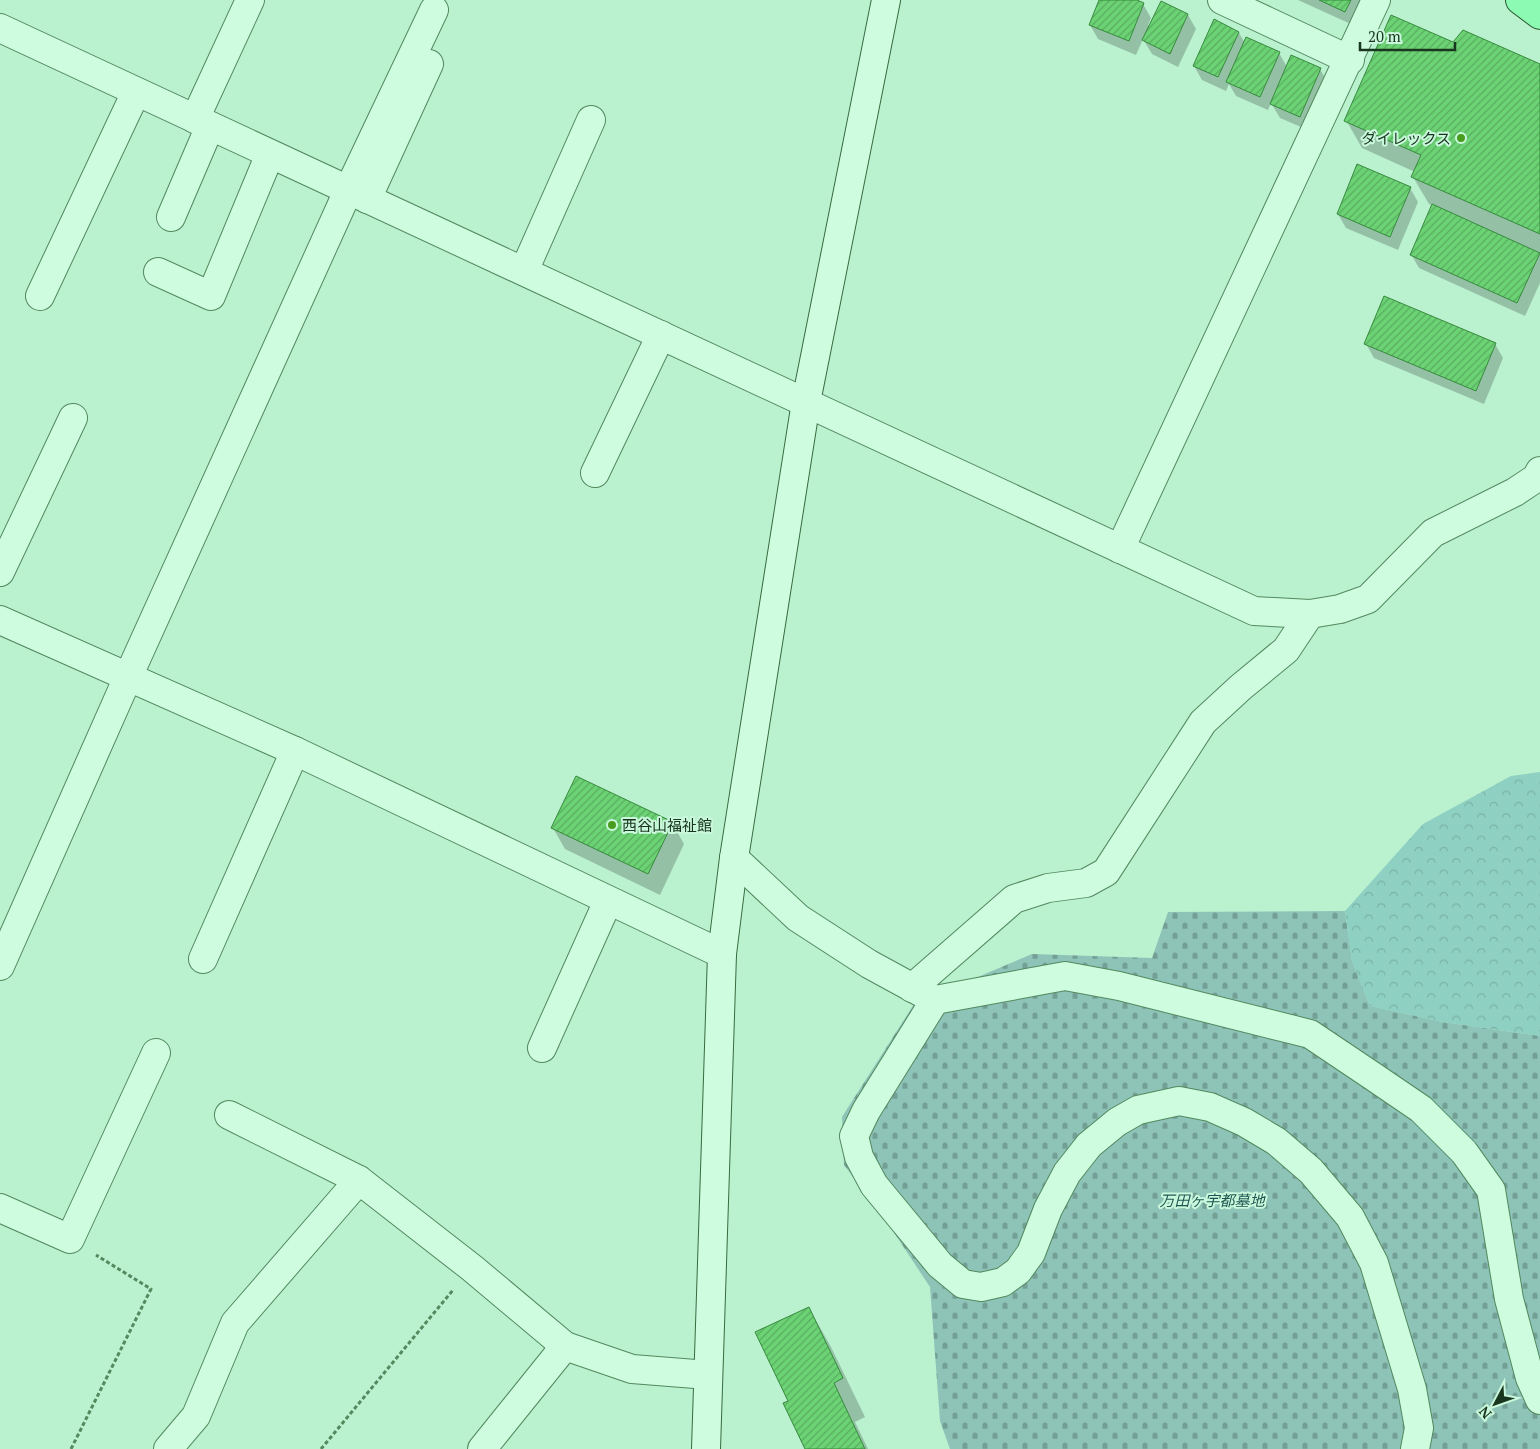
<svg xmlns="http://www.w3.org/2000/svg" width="1540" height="1449" font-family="'PT Serif','Noto Sans JP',serif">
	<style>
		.forest { fill: url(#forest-crowns) }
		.cemetery { fill: url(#cemetery-stones) }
		.shadow { fill: #0003 }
		.building { fill: url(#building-hatch); stroke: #378a3d }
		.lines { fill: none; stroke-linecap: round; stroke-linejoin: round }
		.street-casing { stroke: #53895e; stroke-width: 30 }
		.secondary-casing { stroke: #376b40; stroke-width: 30 }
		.primary-casing { stroke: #28562f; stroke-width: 30 }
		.path { stroke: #53895e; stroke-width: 3; stroke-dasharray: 4 2.5; stroke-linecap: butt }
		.street { stroke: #cdfcdf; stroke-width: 28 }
		.secondary { stroke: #cdfcdf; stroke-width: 28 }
		.primary { stroke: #8dfab4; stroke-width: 28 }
		.poi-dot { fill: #489d1e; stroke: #caf8dc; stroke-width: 2 }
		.labels { text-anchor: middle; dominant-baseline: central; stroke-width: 4; stroke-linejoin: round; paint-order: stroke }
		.poi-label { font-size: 15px; fill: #19371e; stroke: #caf8dc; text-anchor: end }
		.park-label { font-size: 15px; font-style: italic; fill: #1e5551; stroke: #caf8dc }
	</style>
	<defs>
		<pattern id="forest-crowns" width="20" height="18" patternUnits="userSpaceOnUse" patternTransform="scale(1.25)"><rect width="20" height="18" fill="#8ed0c2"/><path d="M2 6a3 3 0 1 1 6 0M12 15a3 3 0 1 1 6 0" fill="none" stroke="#7ab3a6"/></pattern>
		<pattern id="cemetery-stones" width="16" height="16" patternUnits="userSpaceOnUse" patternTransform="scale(1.25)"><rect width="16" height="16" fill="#8ec3b8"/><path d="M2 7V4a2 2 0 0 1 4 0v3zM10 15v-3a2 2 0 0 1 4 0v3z" fill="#739f95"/></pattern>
		<pattern id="building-hatch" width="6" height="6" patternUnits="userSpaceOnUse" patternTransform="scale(1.25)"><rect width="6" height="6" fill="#6cd375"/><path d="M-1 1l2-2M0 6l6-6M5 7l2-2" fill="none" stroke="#58ac5f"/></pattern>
	</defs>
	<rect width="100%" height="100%" fill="#baf1cf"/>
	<polygon class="forest" points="1540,772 1540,1036 1443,1022 1370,1006 1352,961 1345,911 1423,824 1511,776"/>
	<polygon class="cemetery" points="1345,911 1352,961 1370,1006 1443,1022 1540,1036 1540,1449 950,1449 940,1421 930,1287 883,1216 844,1165 842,1117 914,1004 1032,954 1152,958 1168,912"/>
	<g class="shadow">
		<polygon points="1100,0 1134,0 1143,4 1151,18 1148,25 1150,26 1188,15 1196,29 1178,67 1152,54 1143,39 1136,55 1098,39 1090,25"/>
		<polygon points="1298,0 1365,0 1353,25"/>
		<polygon points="1239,33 1245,43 1279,53 1287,67 1320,69 1328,83 1308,130 1280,118 1271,103 1268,110 1236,96 1229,84 1226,91 1202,80 1194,66"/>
		<polygon points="1453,44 1540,66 1540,283 1525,316 1419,268 1411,254 1433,206 1429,204 1413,177 1415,172 1362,148 1346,120"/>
		<polygon points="1410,188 1418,202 1398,250 1346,228 1338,214"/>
		<polygon points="1366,344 1495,344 1503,358 1484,404 1374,358"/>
		<polygon points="672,823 684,844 660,895 565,849 553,828"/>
		<polygon points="809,1308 831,1347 865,1417 855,1422 868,1449 806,1449 790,1401"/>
	</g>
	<g class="building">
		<polygon points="1099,0 1137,0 1144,3 1129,41 1089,25"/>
		<polygon points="1319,0 1351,0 1345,12"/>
		<polygon points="1161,1 1188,14 1170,54 1142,40"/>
		<polygon points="1391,15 1453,42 1463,30 1540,64 1540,234 1411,177 1421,155 1344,121"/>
		<polygon points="1214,19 1239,32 1218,77 1193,66"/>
		<polygon points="1246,37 1280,52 1260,97 1226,82"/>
		<polygon points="1291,55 1321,68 1300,117 1270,104"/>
		<polygon points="1357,164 1411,187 1390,237 1337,214"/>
		<polygon points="1432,204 1540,253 1517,303 1410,255"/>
		<polygon points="1384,296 1496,343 1476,391 1364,344"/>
		<polygon points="576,776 673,822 648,874 551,828"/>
		<polygon points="809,1307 843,1378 834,1383 865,1449 805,1449 783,1403 788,1401 755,1332"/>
	</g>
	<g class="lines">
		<defs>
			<g id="street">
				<polyline points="1222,0 1350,60"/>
				<polyline points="0,28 1254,611 1310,614 1340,609 1368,599 1433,533 1515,492 1536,478 1540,471"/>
				<polyline points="195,119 250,0"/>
				<polyline points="367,199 429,64"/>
				<polyline points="171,217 210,126"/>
				<polyline points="524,271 591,120"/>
				<polyline points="158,272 211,296 270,154"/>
				<polyline points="40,296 136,92"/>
				<polyline points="595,473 661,335"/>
				<polyline points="1120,549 1376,0"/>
				<polyline points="0,572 73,418"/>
				<polyline points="0,620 295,751 722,954"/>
				<polyline points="734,858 798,918 869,964 935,1000 1065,976 1119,986 1310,1034 1374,1077 1421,1109 1464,1152 1491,1190 1509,1299 1530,1378 1540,1400"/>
				<polyline points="203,959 295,751"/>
				<polyline points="0,966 128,677 348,191 434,10"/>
				<polyline points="912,988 1014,899 1048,888 1086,883 1106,872 1203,722 1241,687 1286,650 1310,614"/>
				<polyline points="935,1000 866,1111 854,1136 859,1157 874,1185 940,1265 963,1284 981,1287 1003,1282 1018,1271 1031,1253 1048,1209 1067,1173 1089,1145 1117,1122 1138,1110 1179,1101 1210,1107 1244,1122 1276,1141 1311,1171 1350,1217 1374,1263 1412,1389 1419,1428 1415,1449"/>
				<polyline points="542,1048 608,901"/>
				<polyline points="229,1115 359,1180 472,1268 565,1346 632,1369 708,1375"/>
				<polyline points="0,1208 70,1239 156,1053"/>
				<polyline points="168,1449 196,1416 235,1323 359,1180"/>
				<polyline points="482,1449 565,1346"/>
			</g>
			<polyline id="secondary" points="706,1449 722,954 734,858 806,402 886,0"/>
			<polyline id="primary" points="1520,0 1540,15"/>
		</defs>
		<use href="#street" class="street-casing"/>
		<use href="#secondary" class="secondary-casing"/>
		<use href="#primary" class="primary-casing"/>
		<g class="path">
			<polyline points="71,1449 151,1289 96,1255"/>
			<polyline points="321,1449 453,1290"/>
		</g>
		<use href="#street" class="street"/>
		<use href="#secondary" class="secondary"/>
		<use href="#primary" class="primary"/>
	</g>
	<g class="poi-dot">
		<circle cx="1461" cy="138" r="5"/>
		<circle cx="612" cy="825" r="5"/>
	</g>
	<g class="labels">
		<g class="poi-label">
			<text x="1451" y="138">ダイレックス</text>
			<text x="622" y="825" text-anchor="start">西谷山福祉館</text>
		</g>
		<g class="park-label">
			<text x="1212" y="1200">万田ヶ宇都墓地</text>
		</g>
	</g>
	<g transform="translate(1495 1404) rotate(229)" stroke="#caf8dc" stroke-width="4" paint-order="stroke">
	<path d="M0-4L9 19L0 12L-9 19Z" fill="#19371e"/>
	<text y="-8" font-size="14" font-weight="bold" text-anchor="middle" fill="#19371e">N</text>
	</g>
	<path d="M1360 42v8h95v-8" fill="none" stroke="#19371e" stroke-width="2.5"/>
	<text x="1368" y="42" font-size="15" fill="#19371e" stroke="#caf8dc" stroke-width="4" paint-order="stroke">20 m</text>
</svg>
